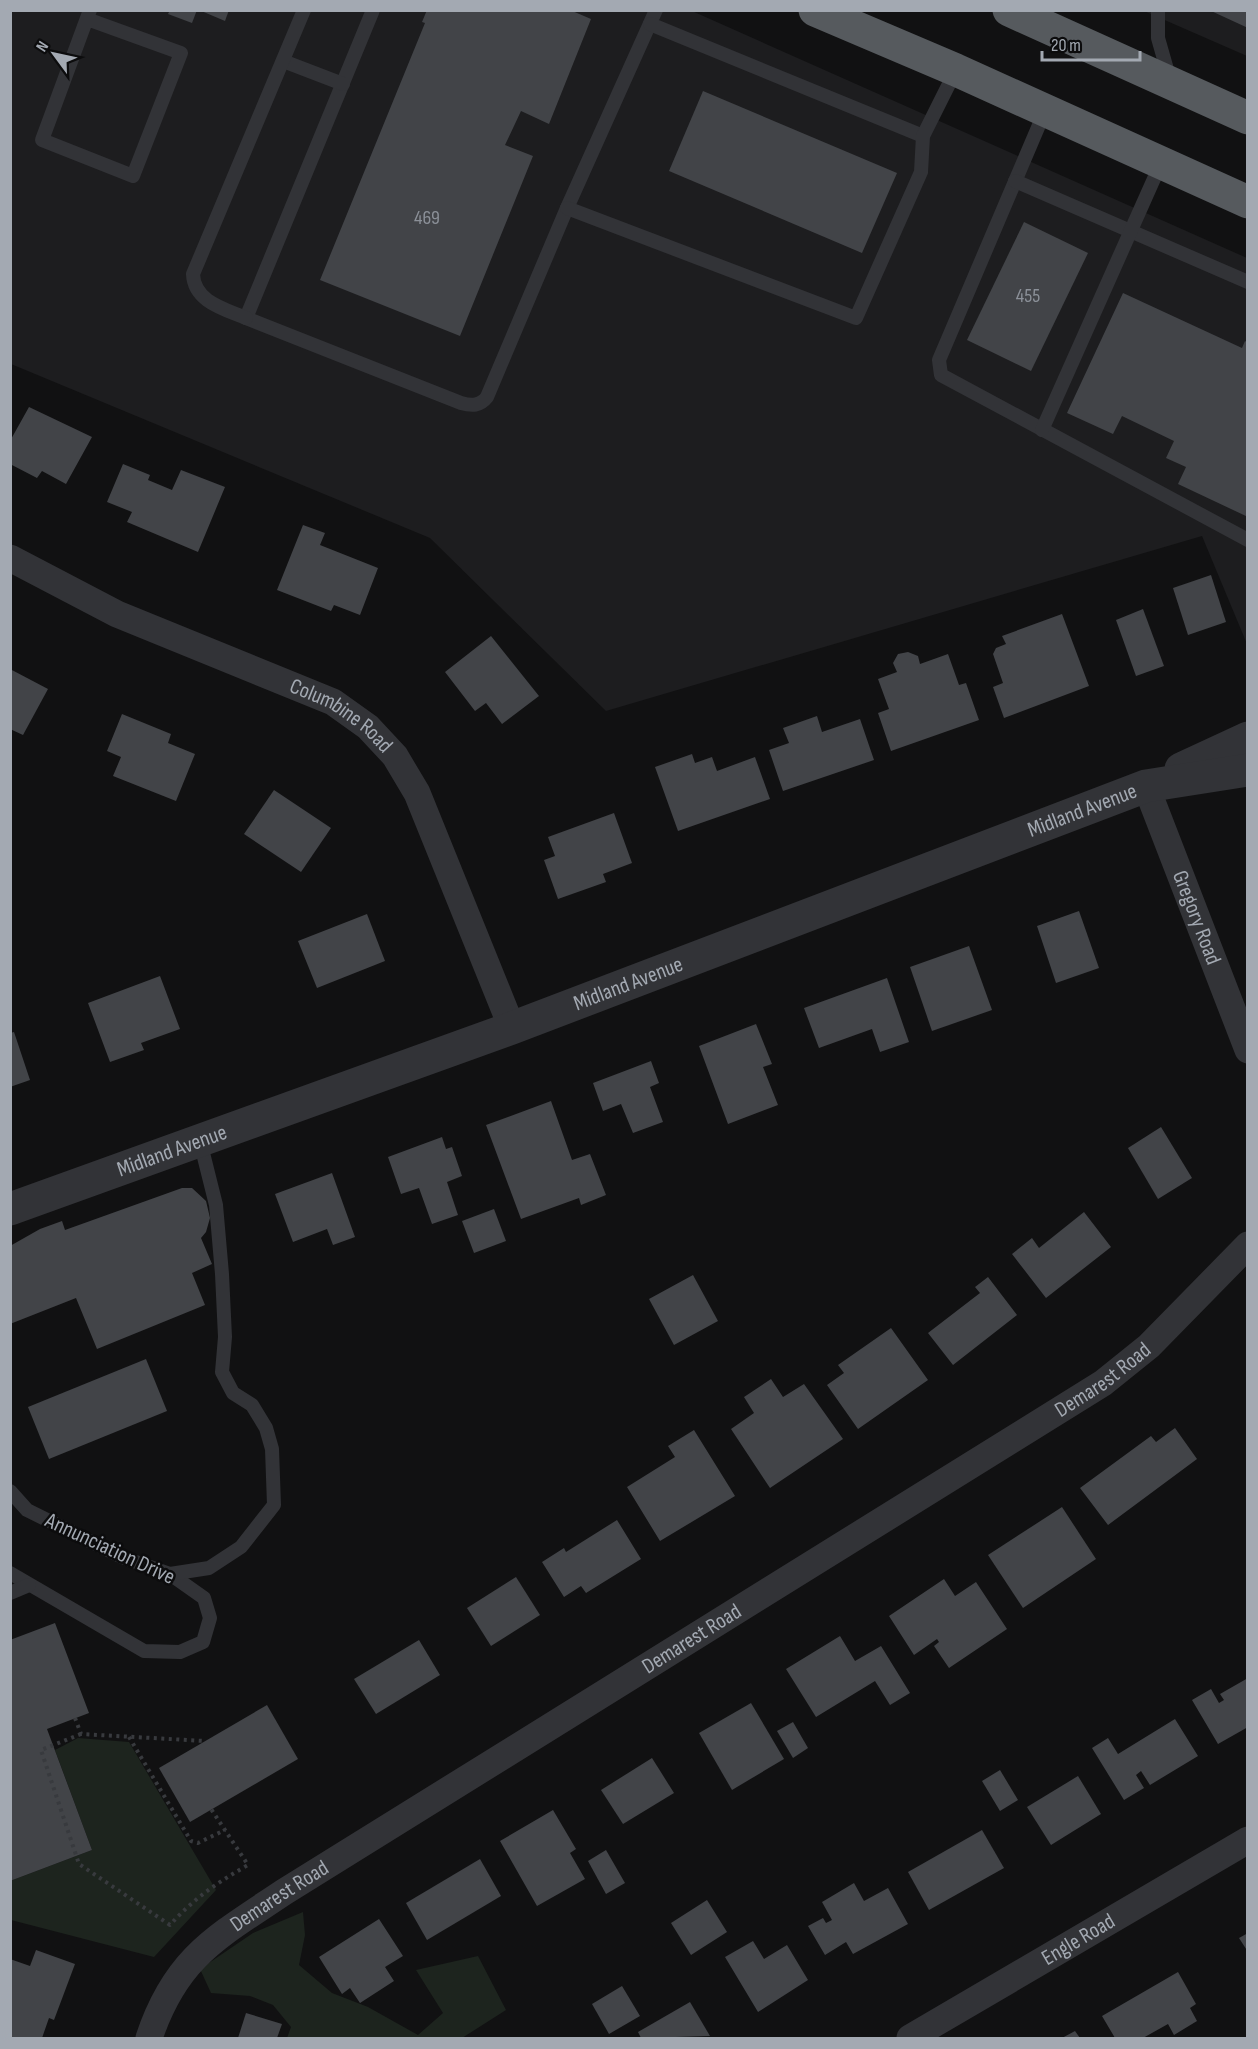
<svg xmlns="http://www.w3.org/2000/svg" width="1258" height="2049" font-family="'Sofia Sans Condensed',sans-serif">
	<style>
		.built { fill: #1d1d1f }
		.green { fill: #1d241e }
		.building { fill: #424448 }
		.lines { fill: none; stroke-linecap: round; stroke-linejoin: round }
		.path { stroke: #383a3e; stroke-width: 4; stroke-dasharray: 3 4.5; stroke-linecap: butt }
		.service { stroke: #323337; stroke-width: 14 }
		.minor { stroke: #323337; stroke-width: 27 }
		.tertiary { stroke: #323337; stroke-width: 33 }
		.trunk { stroke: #565a5e; stroke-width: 33 }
		.labels { text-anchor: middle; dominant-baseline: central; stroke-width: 5; stroke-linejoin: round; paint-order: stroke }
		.number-label { font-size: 20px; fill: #8b9098 }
		.street-label { font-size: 22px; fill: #a3a9b2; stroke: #0c0c0d }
	</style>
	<rect width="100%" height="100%" fill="#111112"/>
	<g class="built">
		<polygon points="10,11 692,11 1247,258 1247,644 1202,536 606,711 430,538 11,364"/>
		<polygon points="1144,11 1247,11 1247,56"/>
	</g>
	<g class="green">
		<polygon points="78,1738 129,1742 216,1890 154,1957 11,1920 10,1881 92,1850 55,1750"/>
		<polygon points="303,1912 305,1935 299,1965 332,1993 368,2007 418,2035 443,2013 416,1970 478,1956 506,2010 462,2038 287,2038 291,2027 273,2005 250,1996 211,1993 200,1969 253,1933"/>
	</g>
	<g class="building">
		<polygon points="170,10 197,10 192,23 168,14"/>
		<polygon points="199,10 229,10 225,21"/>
		<polygon points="427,10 570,10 591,19 549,124 521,111 505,145 533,156 460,336 320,280 425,23 422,22"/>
		<polygon points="1209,10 1248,10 1248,28"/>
		<polygon points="703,91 897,173 862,253 669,171"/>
		<polygon points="1024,222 1088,253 1031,371 967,340"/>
		<polygon points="1123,293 1242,348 1245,341 1248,343 1248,517 1178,484 1186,467 1166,458 1174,441 1122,416 1113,434 1067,413"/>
		<polygon points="29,407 92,437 66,484 42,471 37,478 10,464 10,441"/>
		<polygon points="123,464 150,475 148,480 172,490 181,470 225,487 198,552 127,522 132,512 107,502"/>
		<polygon points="303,525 325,533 320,545 378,568 360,615 334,605 331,611 277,590"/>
		<polygon points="1211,575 1226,622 1188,635 1173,588"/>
		<polygon points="1143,609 1164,666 1136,676 1116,620"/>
		<polygon points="1062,614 1089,686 1004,718 993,687 1003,683 993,654 996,648 1006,644 1002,636"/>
		<polygon points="491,636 539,696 502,724 486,703 475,711 445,672"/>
		<polygon points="908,652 918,656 920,664 948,654 959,685 966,683 979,720 891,751 878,713 889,709 878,679 897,672 893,663 898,654"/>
		<polygon points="10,669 48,689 23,735 10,729"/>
		<polygon points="122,714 171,734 168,743 195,754 176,801 113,776 121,757 107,751"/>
		<polygon points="817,716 822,732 860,719 874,760 783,791 769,750 789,743 783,728"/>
		<polygon points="692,754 695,763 712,757 717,771 755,757 770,799 678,831 655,767"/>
		<polygon points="274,790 331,828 301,872 244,834"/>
		<polygon points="614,813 632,863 603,874 606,882 558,899 544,860 555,856 548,837"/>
		<polygon points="1079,911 1099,968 1056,983 1037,926"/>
		<polygon points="367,914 385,961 317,988 298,941"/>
		<polygon points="969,946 992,1010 932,1031 910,967"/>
		<polygon points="160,976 180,1029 141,1043 144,1050 110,1062 88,1003"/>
		<polygon points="887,978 909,1042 880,1052 872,1029 819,1048 804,1008"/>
		<polygon points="756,1024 772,1064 763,1067 778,1105 728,1124 699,1046"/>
		<polygon points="14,1032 30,1080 10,1087 10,1033"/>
		<polygon points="651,1061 659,1083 650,1087 663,1122 633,1133 621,1104 603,1111 593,1083"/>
		<polygon points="551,1101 572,1160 590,1154 606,1195 581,1205 579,1198 521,1219 486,1125"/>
		<polygon points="1161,1127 1192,1178 1158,1199 1128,1148"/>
		<polygon points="442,1137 446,1149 452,1147 462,1176 447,1182 458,1215 432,1224 419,1188 401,1194 388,1157"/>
		<polygon points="332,1173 355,1237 333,1245 327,1229 293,1242 275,1194"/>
		<polygon points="182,1188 192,1188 206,1201 210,1218 206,1232 201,1238 212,1264 192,1273 205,1305 97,1349 76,1298 10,1324 10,1246 40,1229 62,1221 65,1230"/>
		<polygon points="494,1209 506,1241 474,1253 462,1221"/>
		<polygon points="1084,1212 1111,1247 1046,1298 1012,1254 1032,1238 1039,1248"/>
		<polygon points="693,1275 718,1321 674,1345 649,1299"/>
		<polygon points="988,1277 1017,1315 953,1365 928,1333 980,1293 975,1287"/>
		<polygon points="891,1328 928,1380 858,1429 827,1385 844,1373 838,1365"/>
		<polygon points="146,1359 167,1411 49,1459 28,1407"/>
		<polygon points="771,1379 783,1397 804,1384 843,1439 770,1488 731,1429 754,1413 744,1397"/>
		<polygon points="1175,1428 1197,1459 1108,1525 1080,1488 1151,1436 1156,1442"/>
		<polygon points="694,1430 735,1496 660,1541 627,1487 675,1457 668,1446"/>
		<polygon points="1062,1507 1096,1559 1023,1608 988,1555"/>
		<polygon points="617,1520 641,1559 586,1593 581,1586 564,1597 542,1562 564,1548 566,1552"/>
		<polygon points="516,1577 540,1615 491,1646 467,1608"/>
		<polygon points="944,1579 955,1596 976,1582 1007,1629 949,1668 934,1646 939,1642 937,1639 914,1655 889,1616"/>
		<polygon points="55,1623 89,1713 47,1729 92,1850 10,1881 10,1640"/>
		<polygon points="840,1636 855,1661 881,1646 910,1693 890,1705 875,1681 816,1717 786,1669"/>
		<polygon points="419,1640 440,1675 376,1714 354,1679"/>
		<polygon points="1248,1678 1248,1727 1218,1744 1192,1700 1211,1689 1219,1703 1224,1700 1220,1694"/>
		<polygon points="751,1703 784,1759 732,1790 699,1733"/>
		<polygon points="267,1705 298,1759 190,1822 159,1768"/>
		<polygon points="1175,1719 1198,1756 1150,1785 1141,1771 1136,1775 1144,1788 1124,1800 1092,1748 1108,1738 1118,1754"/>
		<polygon points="793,1722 808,1748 793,1758 777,1731"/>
		<polygon points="652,1758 674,1793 623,1824 601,1790"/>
		<polygon points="1000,1770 1018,1800 1000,1811 982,1781"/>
		<polygon points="1078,1776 1101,1814 1051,1845 1027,1807"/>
		<polygon points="553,1810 576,1849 570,1853 585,1879 537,1906 500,1841"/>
		<polygon points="982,1830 1004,1868 929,1910 908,1872"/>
		<polygon points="606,1850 625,1883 606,1894 588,1861"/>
		<polygon points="480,1859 501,1896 427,1940 406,1903"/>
		<polygon points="854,1883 864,1901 888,1888 908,1924 853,1954 846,1942 825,1955 808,1926 823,1918 826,1923 832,1920 822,1902"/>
		<polygon points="707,1900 727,1932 691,1955 671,1923"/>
		<polygon points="379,1919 403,1956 385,1967 394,1981 360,2003 350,1988 342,1994 319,1957"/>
		<polygon points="1248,1933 1248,1952 1239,1938"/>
		<polygon points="753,1941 764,1959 787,1945 808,1980 758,2012 725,1957"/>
		<polygon points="36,1950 75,1964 54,2020 49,2018 42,2038 10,2038 10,1959 30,1966"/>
		<polygon points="1178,1972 1196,2004 1190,2008 1197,2021 1174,2035 1168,2024 1143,2038 1115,2038 1102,2016"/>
		<polygon points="622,1986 640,2016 609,2034 592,2004"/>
		<polygon points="690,2002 710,2036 641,2038 638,2032"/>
		<polygon points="246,2013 282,2024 277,2038 238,2038"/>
		<polygon points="1075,2031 1080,2038 1062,2038"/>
	</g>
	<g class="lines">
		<g class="path">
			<polyline points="75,1718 81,1734 205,1741"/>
			<path d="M 81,1734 L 41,1750 L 79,1864 L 170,1925 C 193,1899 218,1882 248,1865 L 211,1809"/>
			<polyline points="129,1737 191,1841 198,1843 225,1830"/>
		</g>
		<g class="service">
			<path d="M 373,10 L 246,318 L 461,403 C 472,406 480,406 487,397 L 567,208 L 656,10"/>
			<polyline points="1158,10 1158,38 1170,80"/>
			<polyline points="87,19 181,53 133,176 42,140 90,10"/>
			<polyline points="650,24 923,136"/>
			<polyline points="283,61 343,84"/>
			<polyline points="1045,111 939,360 941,375 1248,540"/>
			<polyline points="1015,181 1248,282"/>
			<polyline points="567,208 856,318 921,172 923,136 956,70"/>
			<path d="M 246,318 C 225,309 194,302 193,274 L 304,10"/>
			<polyline points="1042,430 1161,163"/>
			<polyline points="10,1491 27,1510 122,1557 170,1574 204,1598 210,1618 203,1642 180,1652 144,1651 10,1573"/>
			<polyline points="170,1574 209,1568 241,1547 274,1505 272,1449 266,1428 252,1405 233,1393 222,1372 225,1337 222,1274 216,1205 200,1141"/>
			<polyline points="10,1593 29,1585"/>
		</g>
		<g class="minor">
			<path id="s1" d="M 10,558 L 117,614 L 333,702 L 368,727 L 395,756 L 417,793 L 512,1028"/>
			<path id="s2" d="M 1146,786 L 1248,1050"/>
			<path id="s3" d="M 149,2038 C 176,1957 217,1937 284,1892 L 1103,1383 L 1149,1346 L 1248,1245"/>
			<path id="s4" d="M 910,2038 L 1248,1840"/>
		</g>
		<g class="tertiary">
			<polyline points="1181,769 1248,738"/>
			<path id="s5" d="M 10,1209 L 512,1028 L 1146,786 L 1248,770"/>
		</g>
		<g class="trunk">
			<polyline points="815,10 956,70 1248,202"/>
			<polyline points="1009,10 1248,118"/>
		</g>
	</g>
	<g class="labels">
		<g class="number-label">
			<text x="427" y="218">469</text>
			<text x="1028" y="296">455</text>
		</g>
		<g class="street-label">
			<text stroke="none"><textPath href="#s1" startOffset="368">Columbine Road</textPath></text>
			<text stroke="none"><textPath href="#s5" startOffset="1144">Midland Avenue</textPath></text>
			<text stroke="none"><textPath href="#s2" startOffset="141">Gregory Road</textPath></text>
			<text stroke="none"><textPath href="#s5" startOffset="658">Midland Avenue</textPath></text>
			<text stroke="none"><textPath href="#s5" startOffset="172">Midland Avenue</textPath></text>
			<text stroke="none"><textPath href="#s3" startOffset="1170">Demarest Road</textPath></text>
			<text transform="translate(110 1549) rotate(25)">Annunciation Drive</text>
			<text stroke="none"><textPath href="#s3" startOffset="684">Demarest Road</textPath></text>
			<text stroke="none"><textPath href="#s3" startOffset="198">Demarest Road</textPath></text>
			<text stroke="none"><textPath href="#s4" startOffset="195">Engle Road</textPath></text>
		</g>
	</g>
	<rect width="1258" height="2049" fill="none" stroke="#a3a9b2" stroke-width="24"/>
	<g transform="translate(54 54) rotate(303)" stroke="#0c0c0d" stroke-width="4.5" paint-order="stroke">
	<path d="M0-4.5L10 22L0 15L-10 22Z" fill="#a3a9b2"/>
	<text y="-9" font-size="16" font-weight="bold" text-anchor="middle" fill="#a3a9b2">N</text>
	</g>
	<path d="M1042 51v9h98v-9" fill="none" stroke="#a3a9b2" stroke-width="3"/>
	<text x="1051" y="51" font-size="18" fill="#a3a9b2" stroke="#0c0c0d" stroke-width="4.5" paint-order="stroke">20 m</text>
</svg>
